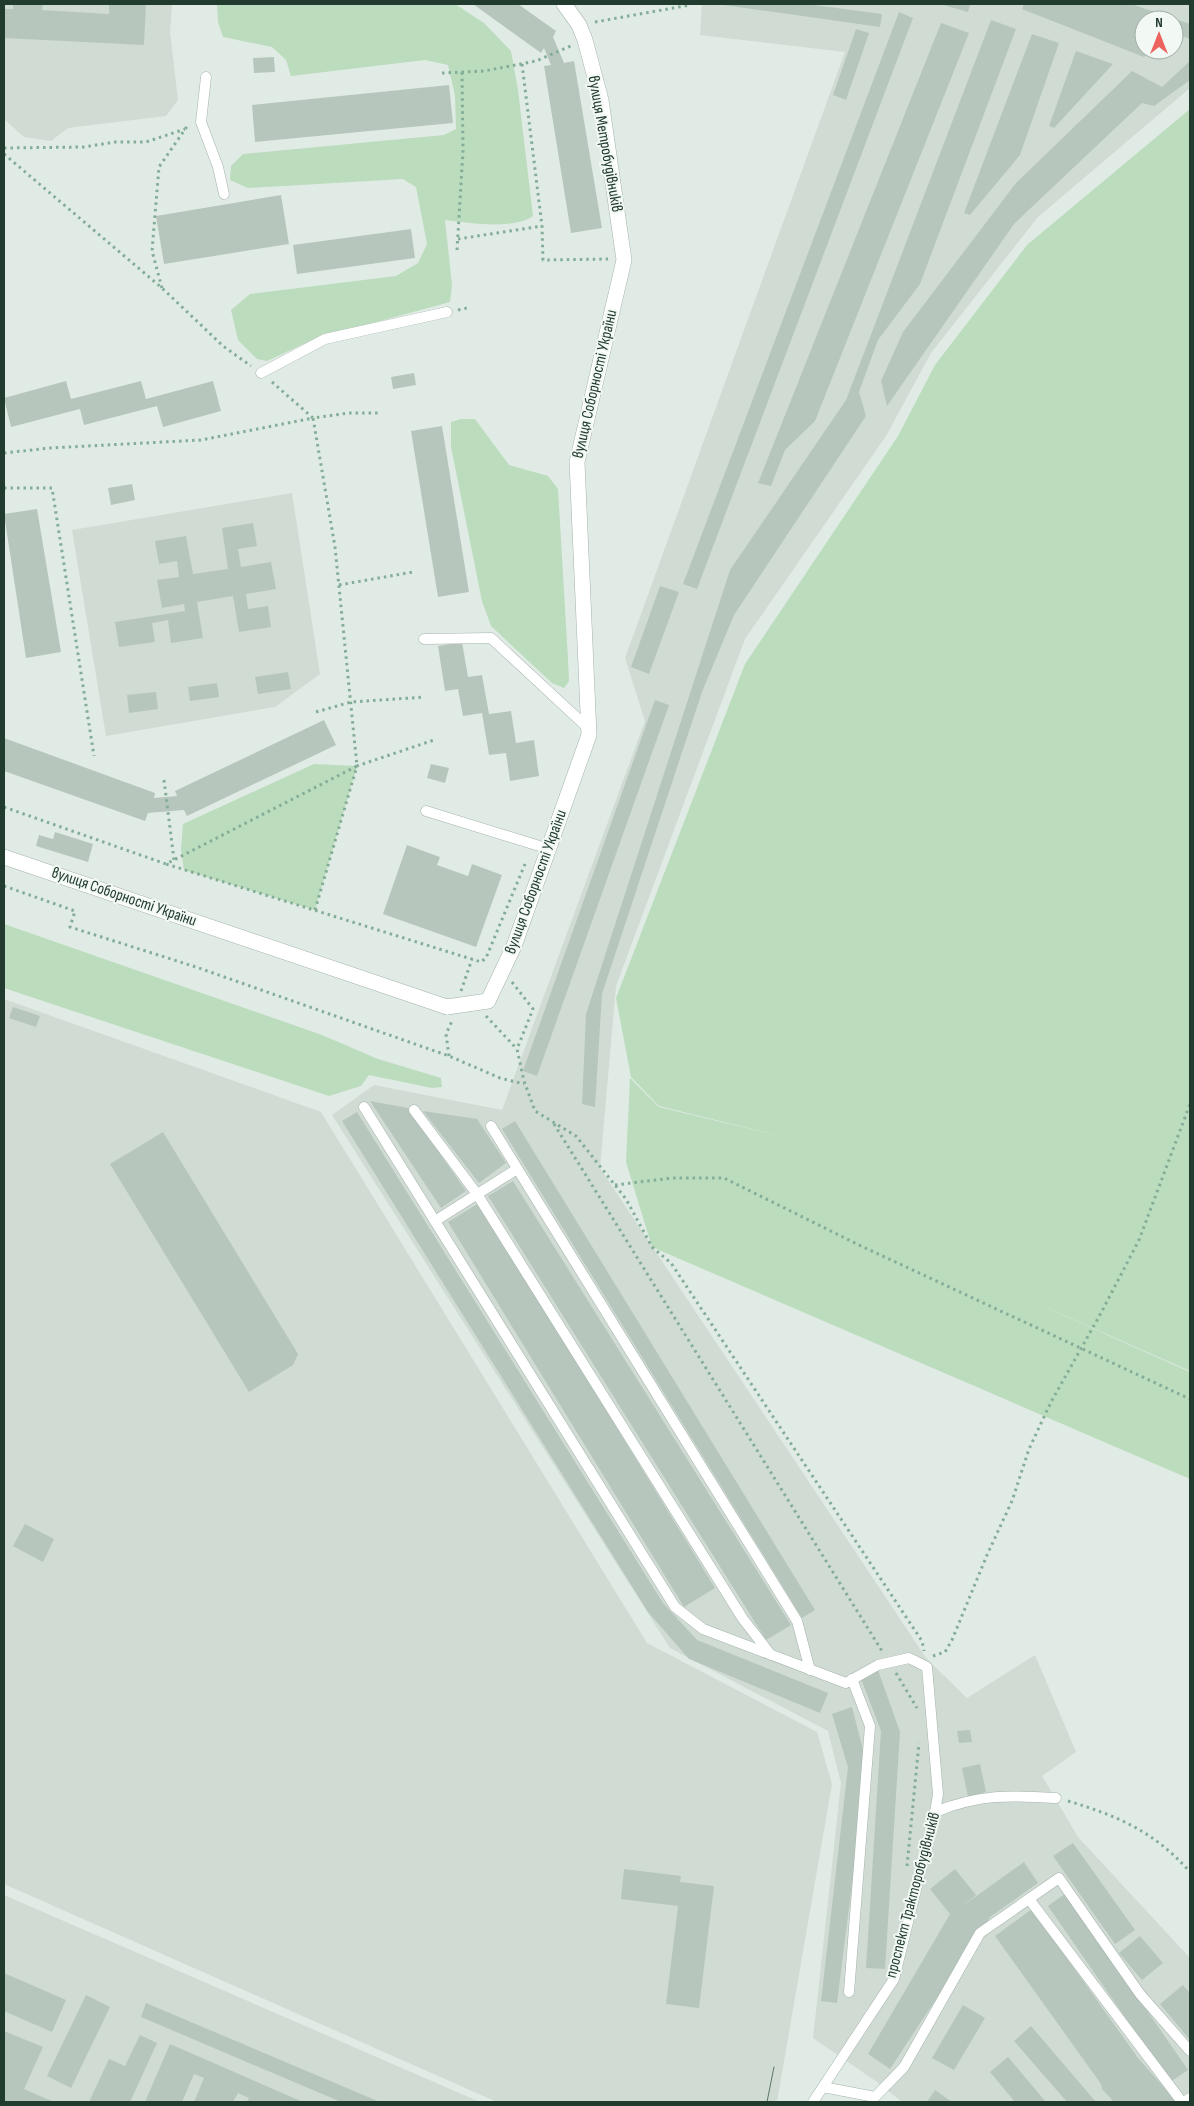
<svg xmlns="http://www.w3.org/2000/svg" width="1194" height="2106" font-family="'Sofia Sans Condensed',sans-serif">
	<style>
		.built { fill: #d0dbd3; fill-rule: evenodd }
		.green { fill: #bbdcbd }
		.building { fill: #b7c6bd }
		.lines { fill: none; stroke-linecap: round; stroke-linejoin: round }
		.service-casing { stroke: #a4b3ab; stroke-width: 11 }
		.minor-casing { stroke: #a4b3ab; stroke-width: 16 }
		.tertiary-casing { stroke: #a4b3ab; stroke-width: 16 }
		.path { stroke: #83ad97; stroke-width: 3; stroke-dasharray: 2.5 4; stroke-linecap: butt }
		.service { stroke: #fff; stroke-width: 10 }
		.minor { stroke: #fff; stroke-width: 15 }
		.tertiary { stroke: #fff; stroke-width: 15 }
		.tram { stroke: #5d776a; stroke-width: 1 }
		.labels { text-anchor: middle; dominant-baseline: central; stroke-width: 4; stroke-linejoin: round; paint-order: stroke }
		.street-label { font-size: 16px; fill: #223b2f; stroke: #f2f8f3 }
	</style>
	<rect width="100%" height="100%" fill="#e1ebe5"/>
	<g class="built">
		<polygon points="4,4 172,4 170,32 178,100 166,116 68,128 51,141 24,137 4,119"/>
		<path d="M 702,4 L 1190,4 L 1190,88 L 1038,217 L 931,353 L 886,436 L 745,639 L 616,986 L 600,1168 L 926,1658 L 967,1698 L 1035,1655 L 1076,1752 L 1042,1776 L 1078,1837 L 1190,1958 L 1190,2102 L 902,2102 L 877,2082 L 813,2038 L 841,1783 L 828,1731 L 670,1648 L 332,1115 L 374,1085 L 502,1110 L 645,721 L 625,658 L 845,52 L 700,35 ZM 1144,20 L 1174,20 L 1174,50 L 1144,50 Z"/>
		<polygon points="292,493 320,674 275,707 106,736 72,530"/>
		<polygon points="4,999 321,1112 647,1643 817,1732 832,1784 777,2102 497,2102 4,1884"/>
		<polygon points="4,1895 480,2102 4,2102"/>
	</g>
	<g class="green">
		<path d="M 217,4 L 455,4 L 484,23 L 511,51 L 518,90 L 533,216 C 513,230 469,223 445,220 L 452,285 L 450,302 L 314,339 L 267,361 L 257,359 L 238,340 L 231,310 L 250,294 L 396,276 L 418,263 L 427,244 L 416,187 L 403,179 L 248,188 L 230,180 L 231,166 L 243,154 L 444,135 L 456,129 L 455,96 L 448,65 L 425,60 L 291,76 L 286,60 L 272,47 L 223,37 L 218,22 Z"/>
		<polygon points="1190,109 1190,1371 1005,1289 1190,1372 1190,1479 652,1247 626,1162 630,1078 659,1107 776,1135 659,1106 631,1077 616,998 745,664 898,436 935,365 1027,245"/>
		<polygon points="461,419 475,419 509,465 548,476 558,489 568,659 569,681 564,688 552,683 491,626 482,601 451,447 451,422"/>
		<polygon points="314,764 357,766 315,910 184,870 181,850 183,824"/>
		<polygon points="4,924 322,1035 378,1059 441,1078 442,1087 432,1088 369,1075 361,1086 329,1096 4,988"/>
	</g>
	<g class="building">
		<polygon points="13,4 43,4 42,10 109,14 109,4 146,4 144,45 4,38 4,9 13,9"/>
		<polygon points="473,4 518,4 556,31 553,37 564,63 574,61 602,228 571,233 544,66 551,65 544,48 541,53"/>
		<polygon points="717,4 806,4 882,14 880,27"/>
		<polygon points="940,4 970,4 968,12"/>
		<polygon points="1024,4 1131,4 1190,24 1190,39 1174,33 1174,20 1144,20 1144,50 1151,50 1144,57 1022,9"/>
		<polygon points="899,12 913,18 697,589 683,584"/>
		<polygon points="991,20 1016,29 920,284 878,340 859,392 866,416 734,615 702,692 602,994 595,1107 582,1104 586,1014 730,570 846,400"/>
		<polygon points="941,23 969,33 815,421 785,450 771,486 758,483"/>
		<polygon points="856,29 869,33 846,100 833,95"/>
		<polygon points="1032,34 1059,43 1020,155 970,215 964,213"/>
		<polygon points="1076,51 1113,64 1054,128 1049,126"/>
		<polygon points="274,57 275,72 254,73 253,58"/>
		<polygon points="1190,61 1190,80 1154,106 1142,103 1014,224 887,406 881,381 903,332 1016,183 1132,71 1162,87"/>
		<polygon points="449,85 453,123 255,142 252,105"/>
		<polygon points="281,195 289,244 164,264 156,216"/>
		<polygon points="411,229 415,258 297,274 293,245"/>
		<polygon points="414,373 416,385 393,389 391,377"/>
		<polygon points="66,381 71,399 141,381 146,399 213,381 221,411 163,427 157,406 84,425 80,409 11,427 4,398"/>
		<polygon points="442,426 469,592 438,597 411,431"/>
		<polygon points="132,484 135,500 111,505 108,488"/>
		<polygon points="37,509 61,652 26,658 4,514"/>
		<polygon points="253,523 257,546 238,549 241,567 271,562 276,589 246,594 248,609 268,606 271,627 239,632 233,596 197,602 203,638 171,643 168,620 152,623 155,642 119,647 115,622 185,611 184,604 162,608 157,580 179,577 177,561 159,564 155,541 186,536 193,574 228,569 222,528"/>
		<polygon points="660,586 679,592 649,674 631,667"/>
		<polygon points="462,642 468,677 482,675 489,714 511,711 516,743 534,740 539,776 510,781 506,753 489,755 482,713 463,716 458,689 445,691 438,646"/>
		<polygon points="288,672 291,689 258,694 255,677"/>
		<polygon points="217,683 219,697 190,701 188,687"/>
		<polygon points="156,692 158,709 129,713 127,695"/>
		<polygon points="655,700 669,705 537,1076 523,1071"/>
		<polygon points="324,720 336,745 187,816 184,810 148,813 145,821 4,771 4,738 155,793 154,798 177,796 175,791"/>
		<polygon points="431,764 449,768 445,783 427,778"/>
		<polygon points="55,832 93,844 88,862 36,846 39,835 53,839"/>
		<polygon points="407,845 440,857 437,865 468,876 472,864 502,875 476,947 383,914"/>
		<polygon points="13,1007 40,1016 36,1027 9,1018"/>
		<polygon points="370,1101 408,1108 466,1191 441,1208"/>
		<polygon points="423,1111 477,1119 506,1163 479,1183"/>
		<polygon points="357,1112 663,1603 697,1640 828,1693 820,1713 689,1659 648,1612 342,1121"/>
		<polygon points="515,1121 815,1610 802,1618 502,1129"/>
		<polygon points="163,1132 298,1354 293,1365 249,1392 110,1164"/>
		<polygon points="513,1181 791,1625 766,1640 488,1196"/>
		<polygon points="479,1203 715,1588 684,1607 448,1222"/>
		<polygon points="25,1524 54,1539 43,1562 13,1546"/>
		<polygon points="878,1670 900,1732 885,1969 866,1968 881,1731 860,1676"/>
		<polygon points="852,1707 867,1765 837,2003 821,2001 848,1767 832,1714"/>
		<polygon points="970,1730 972,1742 959,1743 957,1731"/>
		<polygon points="980,1764 986,1792 968,1797 962,1768"/>
		<polygon points="1073,1843 1135,1930 1115,1944 1053,1856"/>
		<polygon points="1024,1862 1038,1883 990,1917 890,2069 868,2054 950,1914 930,1889 955,1869 976,1895 961,1907"/>
		<polygon points="624,1869 681,1876 680,1882 714,1886 699,2008 666,2004 678,1906 621,1899"/>
		<polygon points="1066,1893 1188,2070 1170,2082 1048,1906"/>
		<polygon points="1032,1909 1138,2058 1177,2102 1114,2102 1102,2089 1101,2084 995,1936"/>
		<polygon points="1140,1936 1163,1963 1142,1980 1119,1953"/>
		<polygon points="4,1973 66,2000 52,2032 4,2011"/>
		<polygon points="1183,1985 1190,1993 1190,2040 1160,2004"/>
		<polygon points="86,1995 110,2007 71,2088 47,2076"/>
		<polygon points="146,2003 380,2102 341,2102 141,2017"/>
		<polygon points="963,2005 985,2018 954,2070 932,2058"/>
		<polygon points="1031,2026 1096,2102 1067,2102 1014,2041"/>
		<polygon points="4,2031 43,2047 24,2089 54,2102 4,2102"/>
		<polygon points="140,2035 157,2043 130,2102 89,2102 109,2059 125,2066"/>
		<polygon points="170,2044 303,2102 247,2102 249,2098 238,2093 233,2102 194,2102 204,2078 194,2074 182,2102 145,2102"/>
		<polygon points="1008,2057 1046,2102 1015,2102 990,2072"/>
		<polygon points="935,2090 952,2102 927,2102"/>
	</g>
	<g class="lines">
		<defs>
			<g id="service">
				<polyline points="206,77 201,122 218,167 224,194"/>
				<polyline points="261,373 325,339 447,312"/>
				<polyline points="424,639 491,638 588,728"/>
				<polyline points="426,811 549,849"/>
				<polyline points="364,1107 675,1607 703,1629 846,1683 878,1665 909,1658 927,1667 938,1794 935,1812 894,1979 813,2102"/>
				<polyline points="414,1110 477,1194 743,1619 771,1655"/>
				<polyline points="491,1126 797,1621 810,1670"/>
				<polyline points="435,1221 517,1169"/>
				<path d="M 935,1812 C 979,1794 1010,1795 1056,1798"/>
				<polyline points="1029,1899 1182,2102"/>
				<polyline points="849,1992 870,1726 852,1679"/>
				<polyline points="823,2087 875,2097 904,2067 980,1933 1059,1878 1140,1994 1190,2051"/>
				<polyline points="1184,2102 1190,2098"/>
			</g>
			<polyline id="minor" points="447,1007 488,1001 514,946 589,735 577,462 624,260 601,100 585,40 579,25 564,4"/>
			<polyline id="tertiary" points="4,857 447,1007"/>
		</defs>
		<use href="#service" class="service-casing"/>
		<use href="#minor" class="minor-casing"/>
		<use href="#tertiary" class="tertiary-casing"/>
		<g class="path">
			<polyline points="595,22 690,5"/>
			<polyline points="522,64 542,226 543,260 608,259"/>
			<polyline points="442,73 484,71 536,61 573,45"/>
			<polyline points="4,148 84,147 115,142 146,142 185,129"/>
			<polyline points="4,154 162,288 223,346 251,366"/>
			<polyline points="458,239 542,226"/>
			<polyline points="457,250 463,151 462,72"/>
			<polyline points="162,288 152,251 159,167 188,125"/>
			<polyline points="458,310 467,308"/>
			<polyline points="272,382 313,418 349,413 380,413"/>
			<polyline points="4,453 50,448 201,440 313,418 335,547 357,766 166,864 481,962 486,958 525,864"/>
			<polyline points="4,488 52,488 94,756"/>
			<polyline points="339,585 413,572"/>
			<polyline points="316,712 351,702 425,697"/>
			<polyline points="164,780 174,860"/>
			<polyline points="4,807 166,864"/>
			<polyline points="4,886 75,911 70,927 196,967 449,1056 500,1078 524,1084"/>
			<polyline points="315,910 357,766 434,740"/>
			<polyline points="512,982 533,1009 517,1049 524,1081 535,1111 576,1136 626,1199 652,1247 671,1263 922,1641 924,1651"/>
			<polyline points="461,991 472,959"/>
			<polyline points="486,1016 517,1049"/>
			<polyline points="449,1056 446,1034 452,1021"/>
			<polyline points="554,1124 882,1651"/>
			<polyline points="615,1185 672,1178 724,1178 861,1246 1190,1399"/>
			<polyline points="933,1656 945,1652 952,1640 987,1555 1012,1501 1029,1449 1051,1402 1101,1313 1139,1240 1190,1104"/>
			<polyline points="896,1673 917,1708"/>
			<path d="M 1068,1801 C 1118,1816 1155,1832 1190,1872"/>
			<polyline points="907,1866 919,1743"/>
		</g>
		<use href="#service" class="service"/>
		<use href="#minor" class="minor"/>
		<use href="#tertiary" class="tertiary"/>
		<polyline class="tram" points="767,2102 774,2067"/>
	</g>
	<g class="labels">
		<g class="street-label">
			<text transform="translate(605 144) rotate(80)">вулиця Метробудівників</text>
			<text transform="translate(595 384) rotate(-77)">вулиця Соборності України</text>
			<text transform="translate(536 882) rotate(-70)">вулиця Соборності України</text>
			<text transform="translate(124 897) rotate(19)">вулиця Соборності України</text>
			<text transform="translate(913 1895) rotate(-75)">проспект Тракторобудівників</text>
		</g>
	</g>
	<rect width="1194" height="2106" fill="none" stroke="#223b2f" stroke-width="10"/>
	<g transform="translate(1159 35)"><circle r="24" fill="#f2f8f3" stroke="#9faca5"/>
	<path d="M0-4L9 19L0 12L-9 19Z" fill="#ec625f"/>
	<text y="-8" font-size="14" font-weight="bold" text-anchor="middle" fill="#223b2f">N</text>
	</g>
</svg>
